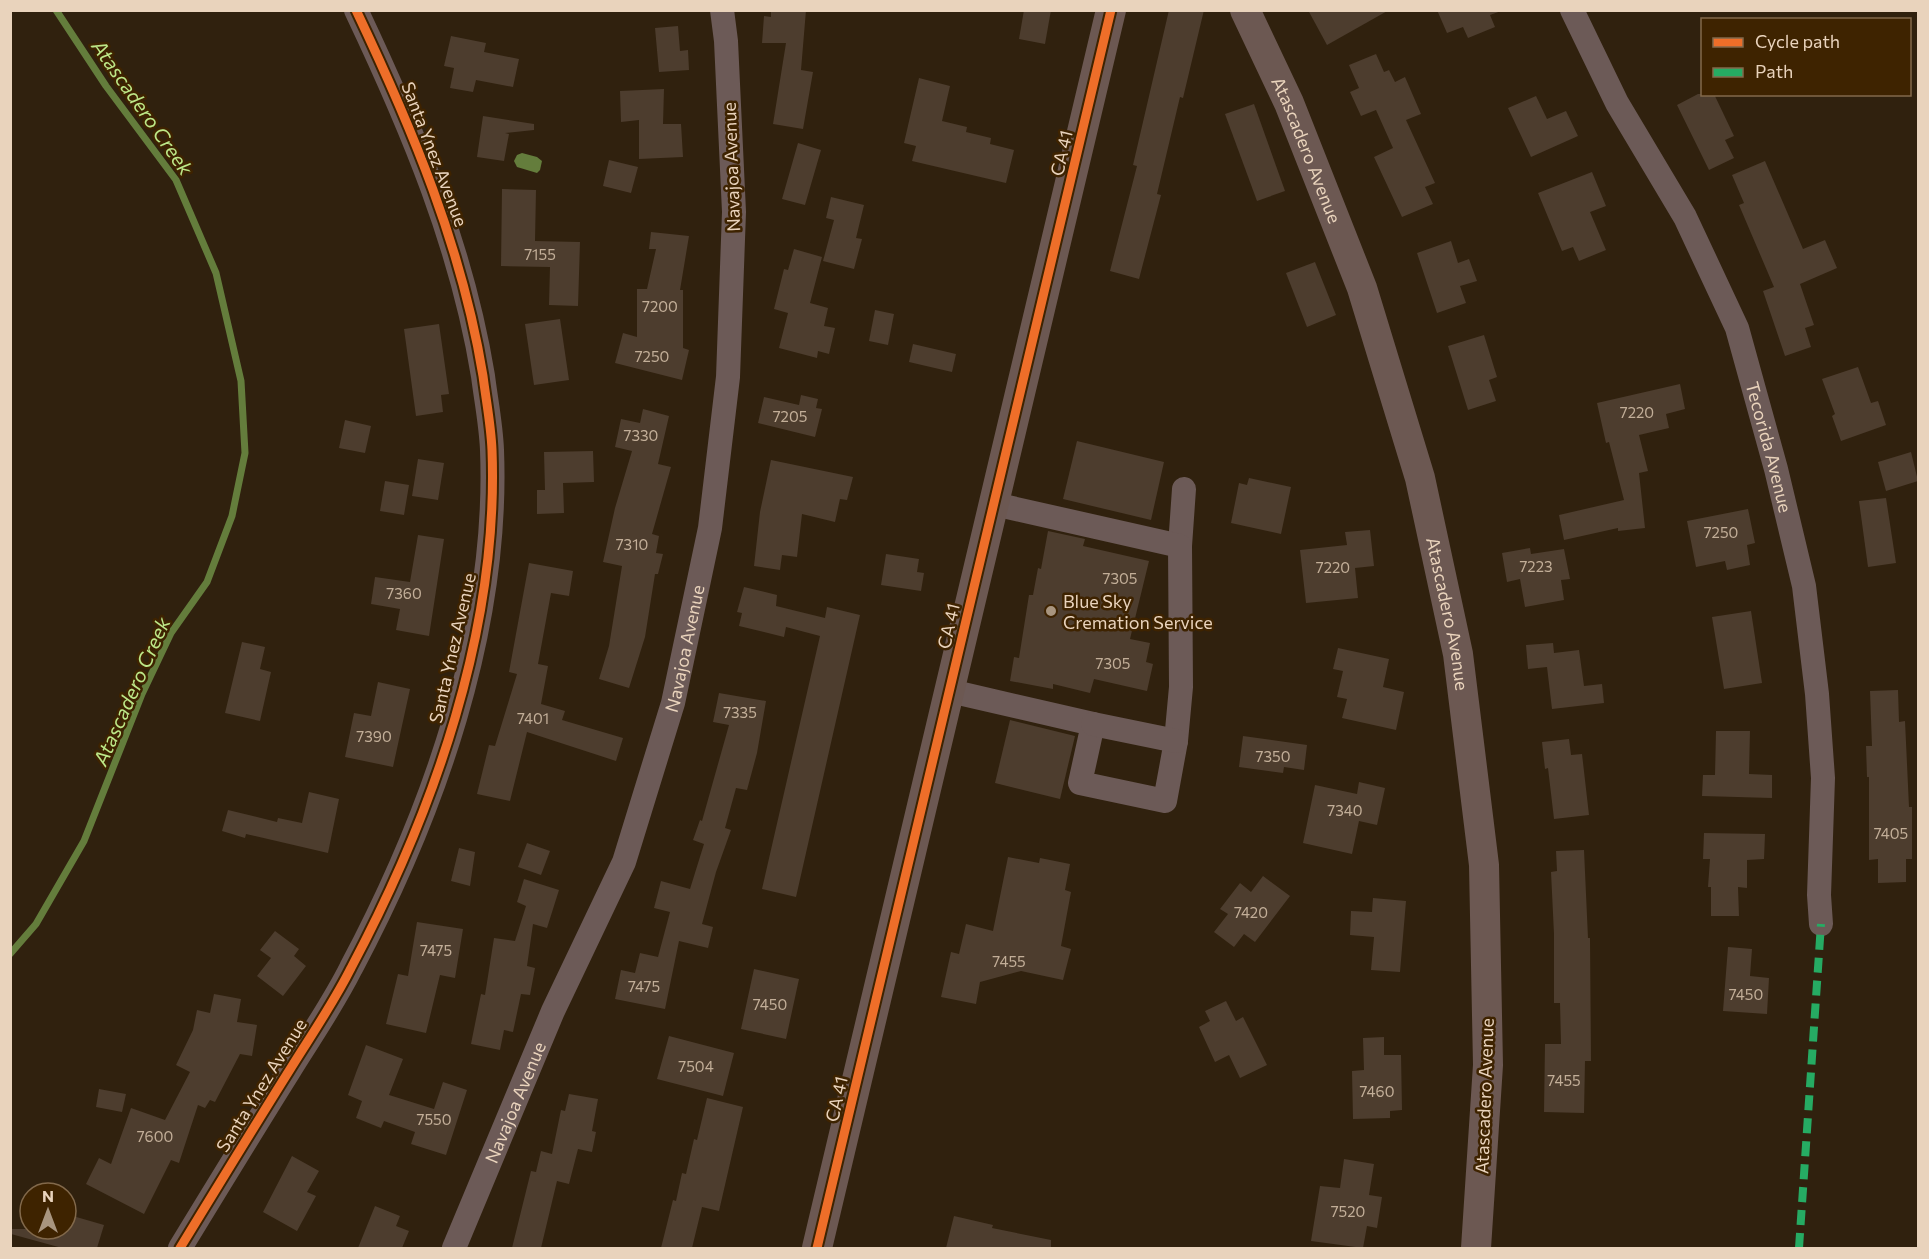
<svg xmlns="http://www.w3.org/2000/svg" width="1929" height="1259" font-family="Commissioner,sans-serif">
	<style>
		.water { fill: #647d3c }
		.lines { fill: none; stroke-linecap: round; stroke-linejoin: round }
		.stream { stroke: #647d3c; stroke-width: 7 }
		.building { fill: #4d3d2e }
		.minor { stroke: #6c5a57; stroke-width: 24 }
		.major { stroke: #6c5852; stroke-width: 30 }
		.quiet { stroke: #26ab63; stroke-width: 8; stroke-dasharray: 15 8; stroke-linecap: butt }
		.cycleway-casing { stroke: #3e2300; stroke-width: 13 }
		.cycleway { stroke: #ee6e29; stroke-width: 9 }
		.poi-dot { fill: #a8957f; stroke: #3e2300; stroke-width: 2 }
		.labels { text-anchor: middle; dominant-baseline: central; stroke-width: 5; stroke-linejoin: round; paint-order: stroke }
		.number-label { font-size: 15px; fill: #c2ae98 }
		.street-label { font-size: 18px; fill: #e9d3bc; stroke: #3e2300 }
		.poi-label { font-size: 18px; fill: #e9d3bc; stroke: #3e2300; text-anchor: start }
		.water-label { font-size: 20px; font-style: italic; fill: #bde888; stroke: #3e2300 }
	</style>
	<rect width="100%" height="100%" fill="#30210e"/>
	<polygon class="water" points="522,153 537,157 542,161 540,170 537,173 517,167 514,161 517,155"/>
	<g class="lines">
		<polyline class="stream" points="10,954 36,924 84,841 142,694 171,633 207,582 232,516 245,453 241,381 216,273 176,180 106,86 56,10"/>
	</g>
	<g class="building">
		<polygon points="771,10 806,10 801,70 813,72 803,129 773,124 786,43 762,43 764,16 771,17"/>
		<polygon points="1024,10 1051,10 1045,44 1019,39"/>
		<polygon points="1169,10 1204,10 1183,98 1180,97 1157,194 1161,195 1139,279 1110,271 1137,166 1133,165"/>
		<polygon points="1308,10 1389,10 1327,45"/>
		<polygon points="1437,10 1501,10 1501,11 1490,15 1495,27 1468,38 1463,27 1447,33"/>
		<polygon points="678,26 680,51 688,50 689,70 659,72 655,28"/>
		<polygon points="451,36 486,43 484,52 519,59 513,87 476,80 473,92 450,88 454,68 444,66"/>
		<polygon points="1376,54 1384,72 1389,70 1395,82 1405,77 1421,114 1406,120 1435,183 1425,187 1433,204 1402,217 1374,157 1393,148 1376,110 1361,116 1350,92 1359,88 1349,65"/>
		<polygon points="919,78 950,86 942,121 967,127 966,132 991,138 990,144 1014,150 1006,183 912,161 916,146 904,143"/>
		<polygon points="664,89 663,124 681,124 683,157 639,159 639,120 621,122 620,91"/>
		<polygon points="1698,94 1714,94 1734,136 1725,140 1734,158 1709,170 1677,105"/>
		<polygon points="1536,96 1547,119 1566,111 1578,136 1531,157 1508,108"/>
		<polygon points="1254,104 1285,191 1257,201 1225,114"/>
		<polygon points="483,116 534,124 534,130 505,133 509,134 504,161 477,157"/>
		<polygon points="798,143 821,150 805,205 782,199"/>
		<polygon points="609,160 638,167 631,193 603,186"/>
		<polygon points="1765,161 1803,249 1825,240 1837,268 1800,284 1814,325 1805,328 1811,347 1785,356 1763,291 1774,287 1739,205 1744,203 1732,175"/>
		<polygon points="1592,172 1606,206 1590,212 1606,250 1579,261 1573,247 1562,251 1538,193"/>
		<polygon points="502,189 536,190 535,241 580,242 578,306 549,305 550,267 501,266"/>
		<polygon points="831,197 864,205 856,238 862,239 854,269 823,261 834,220 826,218"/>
		<polygon points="651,232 689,236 680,290 683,290 683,348 689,350 682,380 615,363 623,333 637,337 637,289 647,289 656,249 649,249"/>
		<polygon points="1451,241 1458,263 1469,259 1477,281 1460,286 1466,303 1437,313 1417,253"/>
		<polygon points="794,249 822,257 810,303 828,308 824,326 835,328 829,354 818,351 817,358 779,348 788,313 774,309 784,269 788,270"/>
		<polygon points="1315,262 1336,315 1307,327 1286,273"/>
		<polygon points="875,310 894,314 888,345 869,341"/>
		<polygon points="560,319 569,380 534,385 525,324"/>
		<polygon points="439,324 449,394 441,395 443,412 416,416 404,329"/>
		<polygon points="1484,335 1497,377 1489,380 1496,401 1468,410 1448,346"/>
		<polygon points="913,344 956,354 952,372 909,362"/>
		<polygon points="1858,367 1871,403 1878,401 1886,425 1841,441 1832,416 1835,414 1822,379"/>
		<polygon points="1680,384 1685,409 1666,414 1669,428 1639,435 1648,471 1639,473 1645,528 1618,531 1618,528 1564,540 1559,515 1624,500 1609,442 1606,443 1597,403"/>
		<polygon points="801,395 818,399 816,408 822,409 815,437 758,423 764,397 799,405"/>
		<polygon points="643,409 669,416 658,464 671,467 652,534 659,536 656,553 663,554 658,574 655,574 645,637 629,688 599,679 609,646 622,566 603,562 615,508 632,451 615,447 621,419 640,423"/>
		<polygon points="345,420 371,426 365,453 339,448"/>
		<polygon points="1077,441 1164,462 1151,520 1063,499"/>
		<polygon points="593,451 594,482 563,483 564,513 537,514 537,490 545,490 544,452"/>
		<polygon points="1911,452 1918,481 1886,491 1878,462"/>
		<polygon points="418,459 444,463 438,500 412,496"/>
		<polygon points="771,460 853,477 847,500 840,499 835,522 802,514 797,557 782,555 780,570 754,566 760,512"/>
		<polygon points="1249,478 1291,487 1281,534 1231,523 1239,483 1247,485"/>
		<polygon points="385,481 409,485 404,515 380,511"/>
		<polygon points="1886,498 1896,563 1868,567 1859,501"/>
		<polygon points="1748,509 1755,543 1747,545 1750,565 1727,570 1725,561 1696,567 1687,521"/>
		<polygon points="1370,530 1374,566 1355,568 1358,598 1306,603 1300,550 1347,545 1345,532"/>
		<polygon points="1048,531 1085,539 1083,546 1149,561 1130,639 1150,643 1146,662 1153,664 1147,691 1094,679 1090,693 1053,684 1053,689 1010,681 1014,657 1019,658 1029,595 1033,595 1038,568 1041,569"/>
		<polygon points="418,535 444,539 429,636 396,630 400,609 371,604 375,577 410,582"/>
		<polygon points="1530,548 1531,554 1564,549 1570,579 1561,580 1564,600 1525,607 1520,579 1507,582 1502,553"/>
		<polygon points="886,554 919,559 917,572 924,573 921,591 881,585"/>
		<polygon points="529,563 573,571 569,596 551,593 538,664 548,666 541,704 565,711 562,720 623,738 616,761 527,732 510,801 477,794 489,745 495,746 517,674 509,672"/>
		<polygon points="744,587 777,595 776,606 825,618 827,607 860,615 796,897 762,889 820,636 786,627 784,637 739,626 742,613 737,612"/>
		<polygon points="1751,611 1762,683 1724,689 1712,617"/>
		<polygon points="242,642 265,647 260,669 271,672 260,721 225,713"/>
		<polygon points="1553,643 1554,653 1579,650 1584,686 1602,684 1604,703 1552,709 1547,667 1528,669 1526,645"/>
		<polygon points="1338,648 1389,659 1383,687 1404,692 1396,730 1342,718 1347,699 1337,697 1343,671 1333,669"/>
		<polygon points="378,682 410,689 393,767 345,757 354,713 371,716"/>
		<polygon points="1898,690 1899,722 1905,721 1909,807 1912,807 1912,859 1906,859 1906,882 1878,883 1878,859 1869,860 1869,777 1867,777 1866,746 1872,746 1870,691"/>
		<polygon points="719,693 766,701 757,753 747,790 736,788 725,828 731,830 716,872 702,924 713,927 708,948 679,941 665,1009 615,999 621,970 635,973 640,953 658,957 670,912 654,908 661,881 690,889 704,844 693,840 700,820 702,821 729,725 713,722"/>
		<polygon points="1010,720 1075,736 1060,799 995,783"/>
		<polygon points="1716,731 1750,731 1749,774 1772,775 1772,798 1702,796 1703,775 1715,775"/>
		<polygon points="1243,736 1307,745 1304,770 1284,767 1283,773 1239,767"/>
		<polygon points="1569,739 1571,755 1582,754 1589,815 1554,819 1548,768 1545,769 1542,742"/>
		<polygon points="1359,782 1385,788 1377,825 1359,821 1352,854 1303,843 1315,785 1357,794"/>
		<polygon points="309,792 339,799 328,853 246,834 245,838 222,831 228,810 277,822 278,818 302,823"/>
		<polygon points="1704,833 1765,834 1764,859 1747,860 1747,888 1738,887 1739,916 1711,916 1711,887 1708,887 1710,859 1703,859"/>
		<polygon points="527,843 550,851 541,875 518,867"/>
		<polygon points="459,848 475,852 470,886 451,881"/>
		<polygon points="1584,850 1588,938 1590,938 1591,1061 1585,1061 1584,1113 1544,1112 1545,1044 1561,1044 1560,1003 1554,1003 1554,934 1551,872 1557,871 1556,851"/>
		<polygon points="1008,857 1039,863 1040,858 1070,864 1065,890 1071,892 1061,946 1071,949 1063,980 1021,971 980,982 976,1004 941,997 951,952 959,954 966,924 993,931"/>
		<polygon points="1263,876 1290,896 1255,942 1244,934 1234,947 1214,932 1228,914 1220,909 1240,883 1251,892"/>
		<polygon points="524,879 559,890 547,928 533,924 527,966 535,968 530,995 521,994 513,1032 504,1030 500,1050 471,1044 481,994 485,995 494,938 515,941 526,906 517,902"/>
		<polygon points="1373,898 1406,901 1400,972 1371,970 1374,937 1350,935 1351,911 1372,912"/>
		<polygon points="417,922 463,929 455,978 440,975 426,1033 386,1024 398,974 408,976"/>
		<polygon points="275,931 299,949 294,956 306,966 283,996 257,976 271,958 260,950"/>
		<polygon points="1728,947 1752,949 1750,976 1769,978 1767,1014 1723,1011"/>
		<polygon points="754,969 799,979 786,1039 741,1029"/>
		<polygon points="214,994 241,999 237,1022 257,1025 252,1056 240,1054 215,1102 210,1100 205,1108 198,1105 179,1163 171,1160 144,1214 86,1184 99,1158 111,1164 131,1108 165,1120 190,1072 176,1065 193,1030 197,1010 210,1013"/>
		<polygon points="1226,1001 1236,1021 1243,1017 1267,1065 1240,1078 1229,1055 1215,1062 1199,1027 1210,1021 1205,1011"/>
		<polygon points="669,1036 734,1053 723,1096 657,1079"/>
		<polygon points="1384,1037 1384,1055 1401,1055 1402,1110 1390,1111 1390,1118 1353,1119 1352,1071 1364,1070 1363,1038"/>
		<polygon points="366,1045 403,1059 389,1095 434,1109 443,1082 467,1090 446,1155 411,1144 415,1132 384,1121 381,1128 356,1118 362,1101 348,1095"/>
		<polygon points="99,1089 126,1094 122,1112 96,1107"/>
		<polygon points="569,1094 598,1099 592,1131 596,1132 592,1152 578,1149 569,1184 557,1181 541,1248 512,1248 531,1171 536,1172 541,1151 552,1154 561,1110 565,1111"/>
		<polygon points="707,1098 743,1107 719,1211 702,1207 692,1248 661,1248 673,1200 676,1201 682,1173 686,1174 694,1139 697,1140"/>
		<polygon points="292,1156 319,1171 307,1192 316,1196 297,1231 263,1212"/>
		<polygon points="1344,1159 1374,1164 1369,1195 1382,1197 1377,1228 1367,1226 1363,1248 1311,1241 1320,1186 1340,1188"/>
		<polygon points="375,1206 400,1216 396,1226 409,1231 402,1248 358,1248"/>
		<polygon points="66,1214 104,1225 97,1248 62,1248 11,1234 12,1229 66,1229"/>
		<polygon points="954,1216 993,1225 992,1228 1051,1240 1051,1248 946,1248"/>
	</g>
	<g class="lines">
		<g class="minor">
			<path id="s1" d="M 1572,10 L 1617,103 L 1685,217 L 1737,328 L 1776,469 L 1804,586 L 1817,694 L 1823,778 L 1819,895 L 1821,924"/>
			<polyline points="1180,546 1184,489"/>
			<polyline points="950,691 1093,724 1080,783 1165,801 1176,741 1181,687 1180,546 994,504"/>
			<polyline points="1093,724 1176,741"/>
			<path d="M 180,1248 C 216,1189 252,1130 289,1071 C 310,1037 333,1004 351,968 C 434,812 499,628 492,450 C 491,425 486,400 483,376 C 462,247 412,128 356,10"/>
			<path id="s2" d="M 454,1248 L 553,1011 L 624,862 L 673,703 L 710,528 L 728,377 L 734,212 L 726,41 L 722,10"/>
		</g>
		<g class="major">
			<path id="s3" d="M 1245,10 L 1289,103 L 1362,288 L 1420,478 L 1458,654 L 1484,865 L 1488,1065 L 1476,1248"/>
			<polyline points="817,1248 1111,10"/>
		</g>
		<polyline class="quiet" points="1799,1248 1821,924"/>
		<defs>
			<g id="cycleway">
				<path d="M 180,1248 C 216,1189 252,1130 289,1071 C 310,1037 333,1004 351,968 C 434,812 499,628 492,450 C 491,425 486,400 483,376 C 462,247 412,128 356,10"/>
				<polyline points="817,1248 1111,10"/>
			</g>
		</defs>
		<use href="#cycleway" class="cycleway-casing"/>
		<use href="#cycleway" class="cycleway"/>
	</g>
	<circle class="poi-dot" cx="1051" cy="611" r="6"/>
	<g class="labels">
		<g class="number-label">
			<text x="540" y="254">7155</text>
			<text x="660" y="306">7200</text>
			<text x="652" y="356">7250</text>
			<text x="1637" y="412">7220</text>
			<text x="790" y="416">7205</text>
			<text x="641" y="435">7330</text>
			<text x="1721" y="532">7250</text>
			<text x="632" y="544">7310</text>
			<text x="1536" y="566">7223</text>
			<text x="1333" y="567">7220</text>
			<text x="1120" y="578">7305</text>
			<text x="404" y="593">7360</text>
			<text x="1113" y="663">7305</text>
			<text x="740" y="712">7335</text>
			<text x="533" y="718">7401</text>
			<text x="374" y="736">7390</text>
			<text x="1273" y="756">7350</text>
			<text x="1345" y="810">7340</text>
			<text x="1891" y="833">7405</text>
			<text x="1251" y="912">7420</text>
			<text x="436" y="950">7475</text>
			<text x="1009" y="961">7455</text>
			<text x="644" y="986">7475</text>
			<text x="1746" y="994">7450</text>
			<text x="770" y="1004">7450</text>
			<text x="696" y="1066">7504</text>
			<text x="1564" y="1080">7455</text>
			<text x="1377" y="1091">7460</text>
			<text x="434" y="1119">7550</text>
			<text x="155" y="1136">7600</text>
			<text x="1348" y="1211">7520</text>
		</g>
		<g class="street-label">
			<text stroke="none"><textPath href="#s3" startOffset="153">Atascadero Avenue</textPath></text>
			<text transform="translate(1061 153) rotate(-77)">CA 41</text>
			<text transform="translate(435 154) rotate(69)">Santa Ynez Avenue</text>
			<text transform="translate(731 167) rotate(-92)">Navajoa Avenue</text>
			<text stroke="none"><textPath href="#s1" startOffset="482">Tecorida Avenue</textPath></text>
			<text stroke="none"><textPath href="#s3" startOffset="639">Atascadero Avenue</textPath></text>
			<text transform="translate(948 626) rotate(-77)">CA 41</text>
			<text transform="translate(452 648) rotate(-77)">Santa Ynez Avenue</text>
			<text stroke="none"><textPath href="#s2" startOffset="644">Navajoa Avenue</textPath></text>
			<text transform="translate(261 1085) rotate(-58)">Santa Ynez Avenue</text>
			<text transform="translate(1484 1096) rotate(-88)">Atascadero Avenue</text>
			<text transform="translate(836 1099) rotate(-77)">CA 41</text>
			<text stroke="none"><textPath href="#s2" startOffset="158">Navajoa Avenue</textPath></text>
		</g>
		<g class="poi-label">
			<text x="1063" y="601">Blue Sky<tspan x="1063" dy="21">Cremation Service</tspan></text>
		</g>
		<g class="water-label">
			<text transform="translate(143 107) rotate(55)">Atascadero Creek</text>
			<text transform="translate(131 691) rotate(-66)">Atascadero Creek</text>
		</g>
	</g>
	<rect width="1929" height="1259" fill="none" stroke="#e9d3bc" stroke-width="24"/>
	<rect x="1701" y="18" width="210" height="78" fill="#3e2300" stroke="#82694b" stroke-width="1.5"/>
	<rect x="1713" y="38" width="30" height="9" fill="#ee6e29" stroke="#82694b" stroke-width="1.5"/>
	<text x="1755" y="48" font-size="18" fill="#e9d3bc">Cycle path</text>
	<rect x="1713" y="68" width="30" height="9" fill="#26ab63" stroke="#82694b" stroke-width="1.5"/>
	<text x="1755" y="78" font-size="18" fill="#e9d3bc">Path</text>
	<g transform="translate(48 1211)"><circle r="28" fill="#3e2300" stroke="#82694b" stroke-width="1.5"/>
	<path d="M0-4.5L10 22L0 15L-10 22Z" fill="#a8957f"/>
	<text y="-9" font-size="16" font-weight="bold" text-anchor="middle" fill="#e9d3bc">N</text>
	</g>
</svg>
